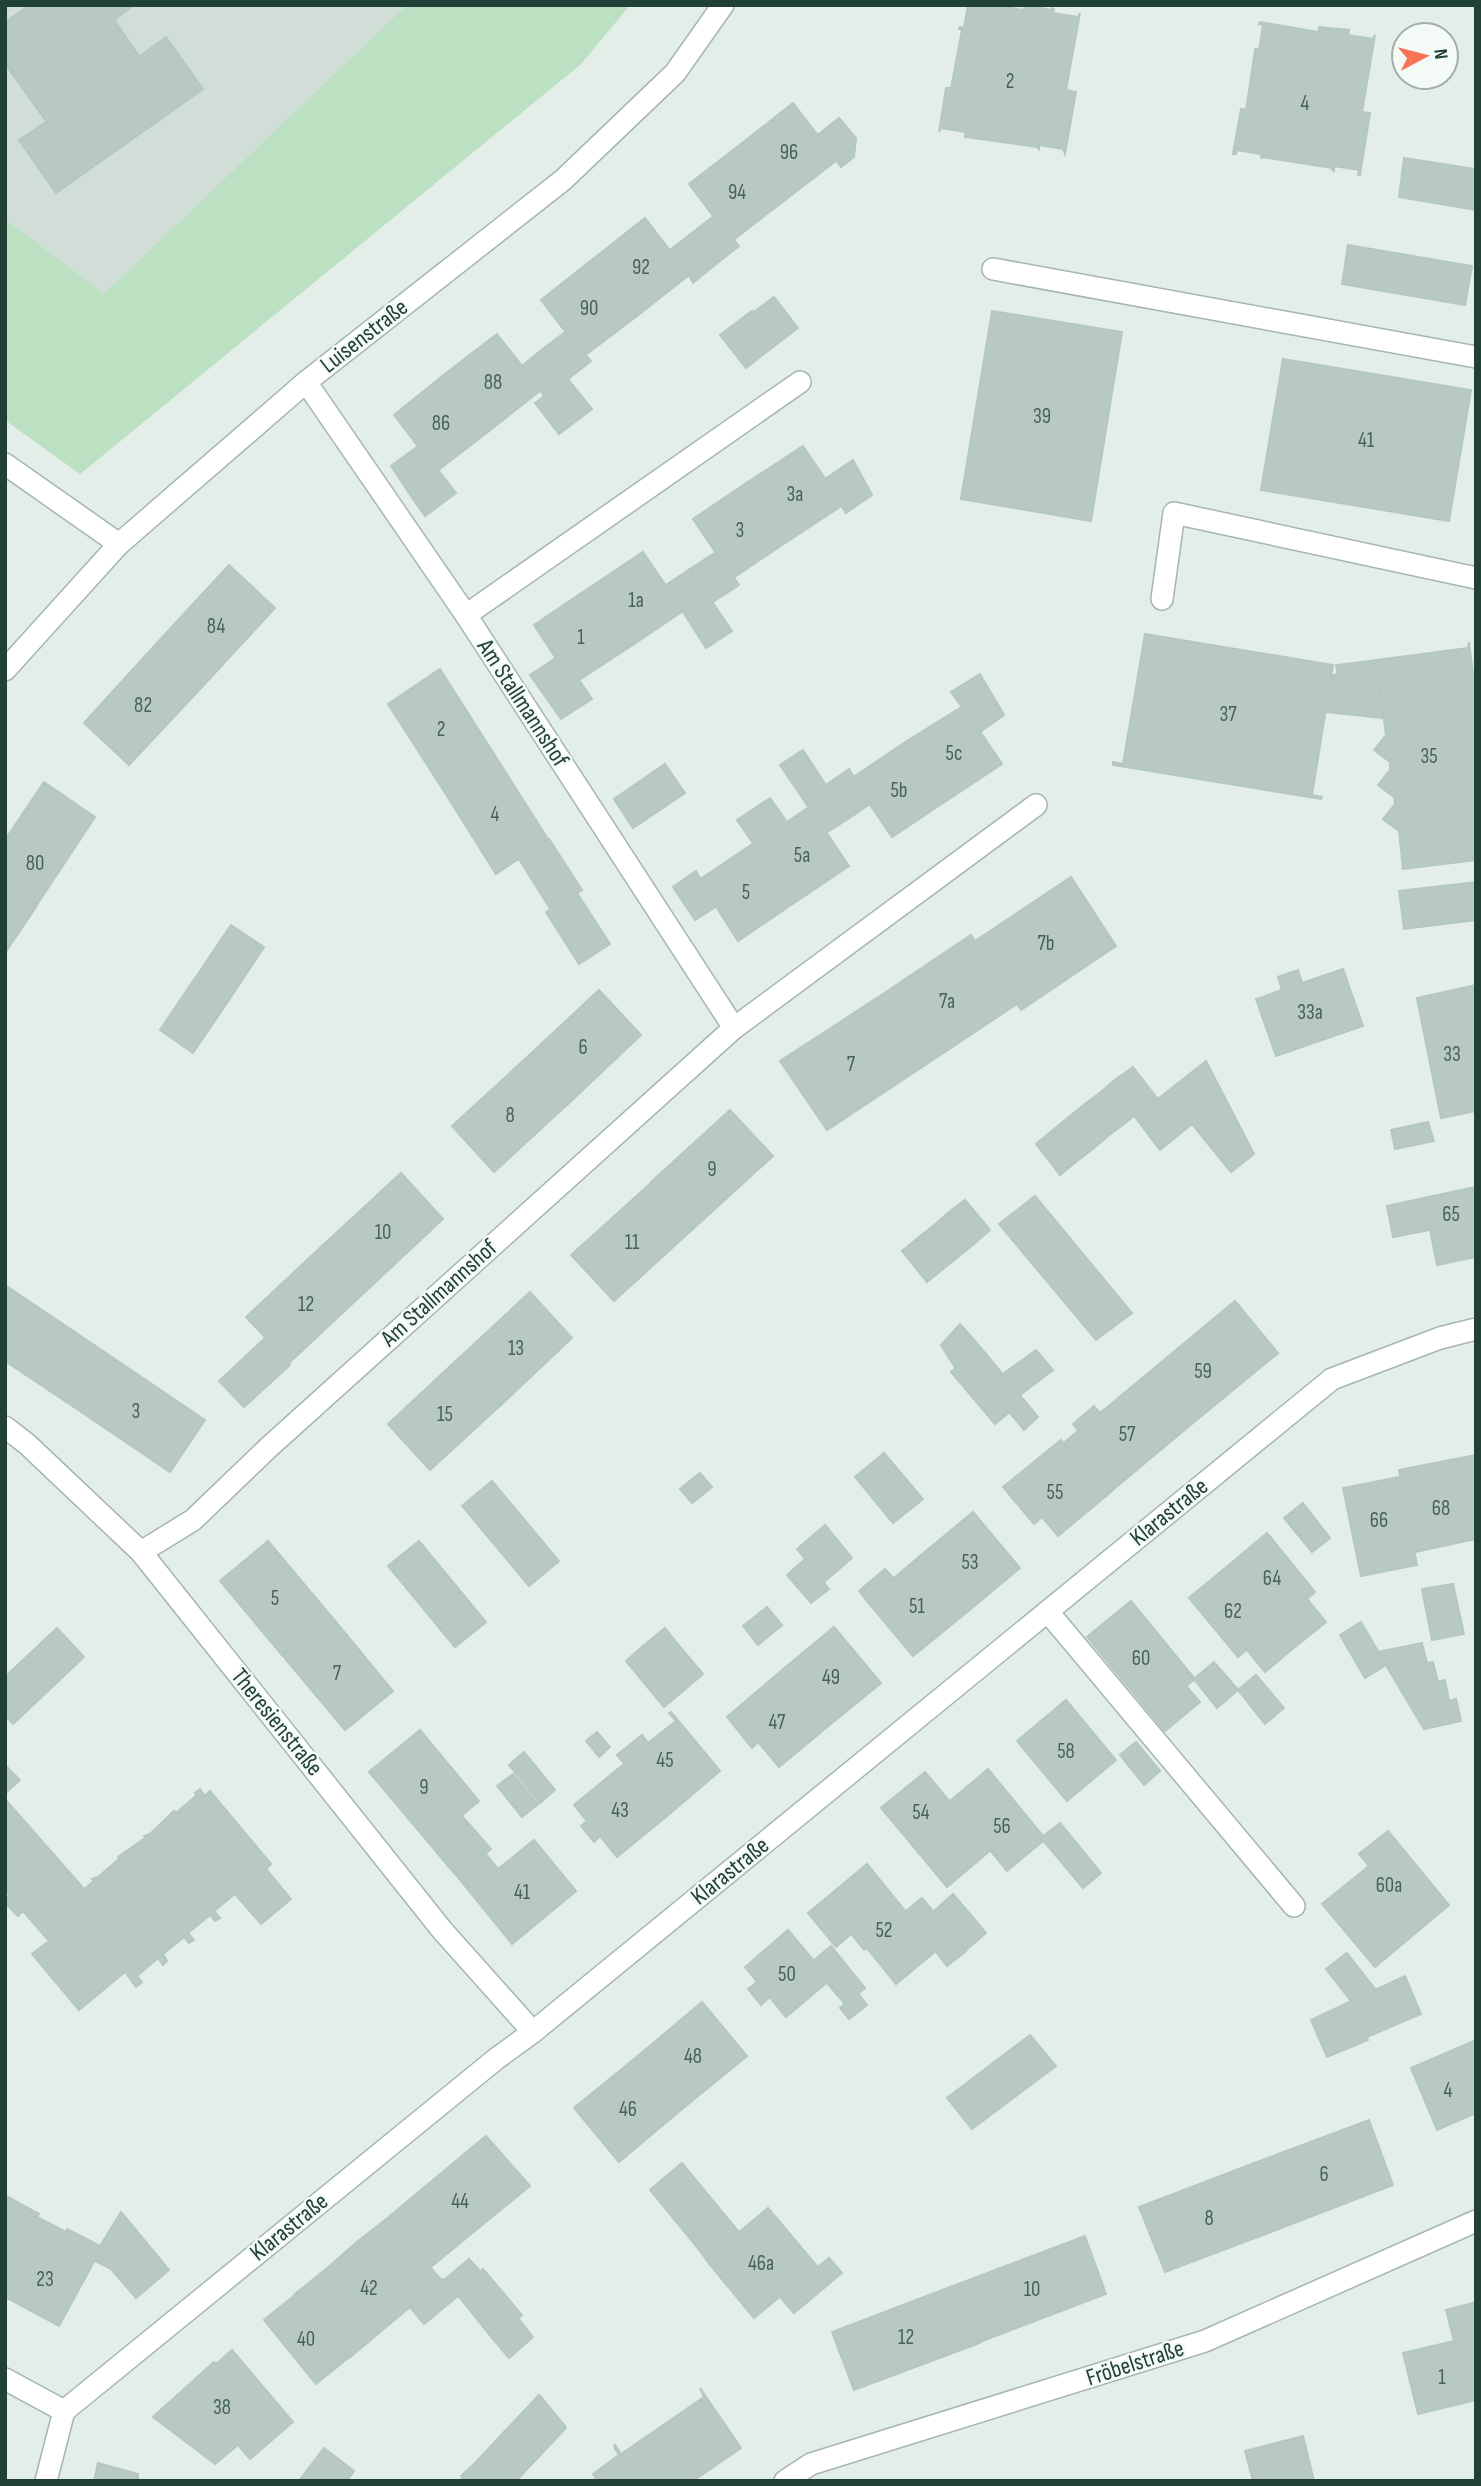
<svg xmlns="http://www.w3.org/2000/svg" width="1481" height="2486" font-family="'Sofia Sans Condensed',sans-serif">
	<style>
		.built { fill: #d1ded7 }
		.green { fill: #bbe0c2 }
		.building { fill: #b8c9c1; stroke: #b5c8bf; stroke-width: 2 }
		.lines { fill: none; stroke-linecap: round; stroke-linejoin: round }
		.service-casing { stroke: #a5b6af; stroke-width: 24 }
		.minor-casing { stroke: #a5b6af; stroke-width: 24 }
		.service { stroke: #fff; stroke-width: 21 }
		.minor { stroke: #fff; stroke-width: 21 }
		.labels { text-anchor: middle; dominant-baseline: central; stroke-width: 5; stroke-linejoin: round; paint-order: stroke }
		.number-label { font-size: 21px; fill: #476259 }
		.street-label { font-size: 24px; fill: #214036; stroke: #f4faf6 }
	</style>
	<rect width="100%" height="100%" fill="#e3eee8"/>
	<polygon class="built" points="5,5 630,5 581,64 80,474 5,420"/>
	<polygon class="green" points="407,5 630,5 581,64 80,474 5,420 5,219 104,294"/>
	<g class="building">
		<polygon points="30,5 91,5 6,65 5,22"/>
		<polygon points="91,5 104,5 153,77 61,142 6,65"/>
		<polygon points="104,5 134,5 114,20"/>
		<polygon points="968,5 994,5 1023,10 1026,5 1051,10 1052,8 1054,9 1053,13 1078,17 1080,13 1066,90 1076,92 1065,154 1063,149 1039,145 1039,149 1037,147 965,137 966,132 941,128 939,132 946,88 951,88 962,30 959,29 960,27 964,28"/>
		<polygon points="1260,22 1318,32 1319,27 1349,30 1348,35 1373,39 1375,35 1362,112 1370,113 1360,175 1358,175 1359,170 1334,166 1334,171 1332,170 1332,168 1262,157 1262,159 1260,154 1237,150 1236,154 1233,154 1241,109 1246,110 1255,51 1255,49 1259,50 1263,25 1259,24"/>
		<polygon points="166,37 203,89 56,193 19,140 46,122 61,142 153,77 139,57"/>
		<polygon points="793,103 837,160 785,200 741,144"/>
		<polygon points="839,118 856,138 854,157 841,167 818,135"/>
		<polygon points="741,144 785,200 732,241 689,184"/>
		<polygon points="1404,158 1476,169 1476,210 1399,197"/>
		<polygon points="714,216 739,246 716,264 692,233"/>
		<polygon points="645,218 689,275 637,316 593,259"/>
		<polygon points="692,233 716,264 693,283 689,275 670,250"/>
		<polygon points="1348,245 1472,266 1465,305 1342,284"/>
		<polygon points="593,259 637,316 584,356 541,300"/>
		<polygon points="774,297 798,328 778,343 754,312"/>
		<polygon points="752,311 778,343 746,368 720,335"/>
		<polygon points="992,311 1122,332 1091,521 961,499"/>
		<polygon points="565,332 591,361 568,379 544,348"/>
		<polygon points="497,334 541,390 489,431 445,374"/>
		<polygon points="544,348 568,379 545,397 522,366"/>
		<polygon points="1283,359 1471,390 1449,521 1261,490"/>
		<polygon points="445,374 489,431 437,471 394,415"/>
		<polygon points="568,379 592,409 559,434 535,403"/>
		<polygon points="418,446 443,476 413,499 391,466"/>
		<polygon points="803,446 843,505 788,541 748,482"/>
		<polygon points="853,460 872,495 846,513 825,479"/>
		<polygon points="443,476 456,493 425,516 413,499"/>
		<polygon points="748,482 788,541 733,578 693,519"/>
		<polygon points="643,552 683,611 628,648 589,588"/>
		<polygon points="716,552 739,585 713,602 690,569"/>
		<polygon points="229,565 275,608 202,687 156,644"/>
		<polygon points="690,569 732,631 706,648 666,585"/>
		<polygon points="589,588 628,648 573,684 534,625"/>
		<polygon points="1145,634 1333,665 1312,795 1322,797 1321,799 1113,765 1113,762 1123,764"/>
		<polygon points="1469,642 1476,698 1476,860 1403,869 1399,831 1383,819 1395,804 1394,797 1378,785 1390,770 1390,762 1374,750 1386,735 1376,660 1468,648"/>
		<polygon points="156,644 202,687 129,765 84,723"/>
		<polygon points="556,658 573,684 579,680 592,699 561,719 530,675"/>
		<polygon points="1376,660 1383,718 1327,712 1333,675 1338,674 1336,665"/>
		<polygon points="440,669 494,754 442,788 388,704"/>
		<polygon points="980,674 1004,715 980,732 951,692"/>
		<polygon points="963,706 1002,764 946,801 907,741"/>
		<polygon points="907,741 946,801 892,837 852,778"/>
		<polygon points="803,750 848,819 826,833 780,765"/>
		<polygon points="494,754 548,839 496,874 442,788"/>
		<polygon points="665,764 685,793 633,828 614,799"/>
		<polygon points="849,769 854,777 852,778 870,804 848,819 826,785"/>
		<polygon points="44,782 95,817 36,906 5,886 5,840"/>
		<polygon points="770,798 787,822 809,807 849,866 794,903 737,820"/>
		<polygon points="549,839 582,890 551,910 519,859"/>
		<polygon points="754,843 794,903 738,941 699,880"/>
		<polygon points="696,871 716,907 695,920 673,887"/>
		<polygon points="1071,877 1116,946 1021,1010 975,941"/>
		<polygon points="1476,882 1476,920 1404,929 1399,891"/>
		<polygon points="5,886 36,907 5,953"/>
		<polygon points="577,893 610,944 579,964 546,912"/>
		<polygon points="231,925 264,947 229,1000 196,977"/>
		<polygon points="971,935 1017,1004 922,1067 877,998"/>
		<polygon points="1343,969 1363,1026 1276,1056 1256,999 1282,990 1278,977 1298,970 1302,983"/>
		<polygon points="195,978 229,1000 193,1053 160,1030"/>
		<polygon points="1476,985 1476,1111 1441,1118 1417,998"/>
		<polygon points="599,990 641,1035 568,1104 525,1059"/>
		<polygon points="877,998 922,1067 827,1130 780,1061"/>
		<polygon points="525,1059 568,1104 494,1172 452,1126"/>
		<polygon points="1206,1061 1254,1154 1231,1172 1192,1124 1160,1150 1135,1117"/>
		<polygon points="1133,1067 1157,1098 1140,1111 1116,1079"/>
		<polygon points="1116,1079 1140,1111 1125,1123 1101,1092"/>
		<polygon points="1101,1092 1125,1123 1109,1135 1085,1104"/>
		<polygon points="1085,1104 1109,1135 1094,1148 1069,1117"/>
		<polygon points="730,1110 773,1156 693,1229 651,1182"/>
		<polygon points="1069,1117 1094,1148 1077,1161 1053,1130"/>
		<polygon points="1428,1122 1434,1141 1395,1149 1391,1130"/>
		<polygon points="1053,1130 1077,1161 1060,1175 1036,1144"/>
		<polygon points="401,1173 443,1219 366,1291 323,1245"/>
		<polygon points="651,1183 693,1229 614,1301 571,1255"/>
		<polygon points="1475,1187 1476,1257 1437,1265 1424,1198"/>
		<polygon points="1035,1196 1132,1313 1096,1340 999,1224"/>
		<polygon points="1424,1198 1430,1230 1393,1237 1387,1206"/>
		<polygon points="965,1200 990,1230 974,1244 948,1213"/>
		<polygon points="948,1213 974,1244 959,1256 933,1226"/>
		<polygon points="933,1226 959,1256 943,1269 918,1238"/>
		<polygon points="918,1238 943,1269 927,1282 902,1251"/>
		<polygon points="323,1245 366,1291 289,1363 246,1317"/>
		<polygon points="5,1285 103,1351 68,1403 5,1361"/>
		<polygon points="530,1292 572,1338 501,1405 459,1358"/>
		<polygon points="1235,1301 1278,1353 1176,1437 1134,1385"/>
		<polygon points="960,1324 981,1348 956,1369 941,1345"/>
		<polygon points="265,1338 290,1365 244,1407 219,1381"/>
		<polygon points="981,1348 1024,1400 995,1424 951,1372"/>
		<polygon points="1036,1350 1053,1370 1020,1395 1003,1374"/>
		<polygon points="103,1351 205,1420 170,1472 68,1403"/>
		<polygon points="459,1358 501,1405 430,1470 388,1424"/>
		<polygon points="1134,1385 1176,1437 1121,1483 1073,1424 1094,1406 1100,1413"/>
		<polygon points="1024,1400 1038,1417 1024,1430 1009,1412"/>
		<polygon points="1078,1431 1121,1483 1106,1496 1064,1443"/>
		<polygon points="1061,1440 1106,1496 1058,1536 1042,1517 1034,1524 1003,1487"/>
		<polygon points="884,1453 923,1499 893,1523 855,1477"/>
		<polygon points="1476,1455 1476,1539 1415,1552 1399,1470"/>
		<polygon points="700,1473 712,1487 692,1503 680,1489"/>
		<polygon points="1400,1477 1417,1565 1361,1576 1343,1488"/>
		<polygon points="492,1481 559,1561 529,1586 462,1506"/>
		<polygon points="1303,1503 1330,1538 1312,1552 1284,1518"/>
		<polygon points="973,1512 1020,1568 967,1612 920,1556"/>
		<polygon points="825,1525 852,1558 824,1582 797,1549"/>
		<polygon points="1267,1533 1315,1592 1307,1599 1326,1622 1295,1647 1229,1565"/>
		<polygon points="268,1541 331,1616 282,1655 220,1581"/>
		<polygon points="419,1541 486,1622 455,1647 388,1566"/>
		<polygon points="920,1556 967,1612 913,1656 867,1601"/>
		<polygon points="805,1559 829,1589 811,1603 787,1575"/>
		<polygon points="1229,1565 1277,1624 1238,1657 1189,1598"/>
		<polygon points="885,1569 893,1578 867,1601 859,1591"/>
		<polygon points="1453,1584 1464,1634 1432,1640 1422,1589"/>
		<polygon points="1131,1601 1195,1679 1186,1686 1200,1702 1165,1731 1087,1637"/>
		<polygon points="767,1607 782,1625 758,1645 743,1626"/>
		<polygon points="331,1616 393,1691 345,1730 282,1655"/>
		<polygon points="1361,1622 1386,1665 1365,1678 1340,1635"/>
		<polygon points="1276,1625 1295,1647 1265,1672 1246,1649"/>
		<polygon points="834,1627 881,1683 827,1727 781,1671"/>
		<polygon points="57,1628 84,1657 13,1724 5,1715 5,1677"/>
		<polygon points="665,1628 681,1648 659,1665 643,1646"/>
		<polygon points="1422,1643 1427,1663 1433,1662 1438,1682 1445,1680 1449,1701 1456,1699 1461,1721 1424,1729 1378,1652"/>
		<polygon points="643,1646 682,1692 664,1707 626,1661"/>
		<polygon points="681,1648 703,1674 682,1692 659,1665"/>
		<polygon points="1214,1662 1238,1690 1217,1708 1194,1679"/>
		<polygon points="781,1671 827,1727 779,1767 758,1742 752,1748 727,1717"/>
		<polygon points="1256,1675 1284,1708 1265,1724 1238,1690"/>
		<polygon points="1066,1700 1116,1760 1067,1801 1017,1741"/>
		<polygon points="671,1712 720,1771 667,1816 617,1755 642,1735 648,1743 676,1721 669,1713"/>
		<polygon points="420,1730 479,1801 429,1843 369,1772"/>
		<polygon points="597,1732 610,1747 599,1757 586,1741"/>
		<polygon points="1136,1742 1160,1771 1144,1785 1120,1755"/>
		<polygon points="524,1752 555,1790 540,1803 509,1765"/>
		<polygon points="624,1764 667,1816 617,1857 600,1836 594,1842 581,1826 587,1821 574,1805"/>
		<polygon points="5,1765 20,1780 5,1794"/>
		<polygon points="988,1769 1043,1836 1041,1838 1043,1841 1007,1871 950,1801"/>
		<polygon points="925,1772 961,1815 918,1852 881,1808"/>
		<polygon points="513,1774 538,1804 522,1817 497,1786"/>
		<polygon points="200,1789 205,1796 210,1791 271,1864 266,1869 291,1899 261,1924 235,1894 214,1911 220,1918 215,1921 210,1915 188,1933 194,1940 189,1943 184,1937 163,1954 167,1961 163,1965 158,1958 137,1976 142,1982 136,1987 125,1972 79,2010 32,1954 49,1941 23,1911 18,1916 5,1903 5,1899 41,1869 68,1899 71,1897 73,1898 94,1881 92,1879 98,1877 119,1859 118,1857 145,1838 144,1836 150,1834 174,1811 176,1813 197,1795 195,1793"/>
		<polygon points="5,1799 84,1889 73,1898 71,1897 68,1899 5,1827"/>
		<polygon points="961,1815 991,1850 947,1887 918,1852"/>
		<polygon points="462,1816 476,1832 443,1860 429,1843"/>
		<polygon points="1060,1823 1101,1873 1083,1888 1041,1838"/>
		<polygon points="5,1827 41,1869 10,1895 5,1890"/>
		<polygon points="1388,1831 1449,1905 1375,1967 1322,1904 1369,1866 1359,1854"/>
		<polygon points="476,1832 491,1849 486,1853 484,1852 456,1875 443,1860"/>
		<polygon points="534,1840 576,1891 512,1944 456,1875 484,1852 498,1869"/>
		<polygon points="867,1864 937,1950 896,1984 867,1948 864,1950 824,1900"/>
		<polygon points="953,1894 986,1933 965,1951 933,1912"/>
		<polygon points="922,1898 966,1951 947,1966 905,1912"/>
		<polygon points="824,1900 851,1934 836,1947 808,1913"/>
		<polygon points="788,1930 830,1980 786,2017 745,1967"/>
		<polygon points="831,1946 865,1988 845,2004 827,1983 830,1980 813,1961"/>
		<polygon points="1347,1953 1376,1990 1351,2001 1326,1969"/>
		<polygon points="1405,1976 1421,2014 1367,2037 1351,2001"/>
		<polygon points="757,1982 770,1997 761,2005 748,1989"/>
		<polygon points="858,1993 867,2005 849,2019 840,2008"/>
		<polygon points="1351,2001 1368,2040 1327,2057 1311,2020"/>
		<polygon points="702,2002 747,2056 682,2109 639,2055"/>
		<polygon points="1030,2035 1056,2066 972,2129 947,2098"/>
		<polygon points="1476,2040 1476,2113 1437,2130 1411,2068"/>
		<polygon points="639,2055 682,2109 619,2162 574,2108"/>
		<polygon points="1369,2120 1393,2185 1279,2229 1254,2163"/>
		<polygon points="486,2136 530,2186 432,2266 390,2216"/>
		<polygon points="682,2163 724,2214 692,2241 650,2190"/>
		<polygon points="1254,2163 1279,2229 1165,2272 1139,2207"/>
		<polygon points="5,2195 39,2214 37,2217 66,2232 67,2229 102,2247 59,2326 5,2297"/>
		<polygon points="768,2208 817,2266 754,2318 706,2260"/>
		<polygon points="121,2212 169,2270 136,2298 111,2269 95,2261 102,2247 100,2246"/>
		<polygon points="724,2214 739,2232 706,2259 692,2241"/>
		<polygon points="389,2217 442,2281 410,2307 357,2242"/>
		<polygon points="1085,2236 1106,2294 980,2342 958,2284"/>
		<polygon points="357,2242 410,2307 380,2332 327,2268"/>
		<polygon points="829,2258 842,2273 794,2313 780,2297"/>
		<polygon points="469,2259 480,2271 455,2292 444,2280"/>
		<polygon points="326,2269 379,2333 349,2358 295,2294"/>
		<polygon points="483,2269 522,2315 493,2339 455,2292"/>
		<polygon points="443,2279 458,2296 424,2324 410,2307"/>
		<polygon points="958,2284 980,2343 854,2390 832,2332"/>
		<polygon points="295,2295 348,2358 316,2384 264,2320"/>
		<polygon points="1476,2302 1476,2400 1418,2414 1403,2353 1454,2341 1446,2310"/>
		<polygon points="518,2318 533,2337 509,2358 493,2339"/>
		<polygon points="232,2350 293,2422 250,2459 238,2445 215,2464 153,2417 214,2362 216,2364"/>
		<polygon points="700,2388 741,2448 693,2481 598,2481 593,2474 619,2455 614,2447 615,2445 621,2454 704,2397"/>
		<polygon points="539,2395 565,2426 534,2459 505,2431"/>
		<polygon points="541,2397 566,2428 516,2481 460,2481"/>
		<polygon points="505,2431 534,2459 513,2481 496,2481 476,2462"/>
		<polygon points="1303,2436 1314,2481 1253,2481 1245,2451"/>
		<polygon points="324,2448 354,2471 347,2481 299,2481"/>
		<polygon points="476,2462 496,2481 466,2481 461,2476"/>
		<polygon points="98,2463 138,2474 138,2481 94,2481"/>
	</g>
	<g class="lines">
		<defs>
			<g id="service">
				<polyline points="993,269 1476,357"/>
				<polyline points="1162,599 1174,513 1476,578"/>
				<polyline points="466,615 800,382"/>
				<polyline points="1048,1612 1294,1906"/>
			</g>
			<g id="minor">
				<polyline points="5,464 119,544"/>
				<polyline points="5,670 119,544 306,382 563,180 675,73 723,5"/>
				<polyline points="734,1028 1036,805"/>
				<polyline points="5,1427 27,1444 141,1552 442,1930 533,2032"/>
				<polyline points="141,1552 193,1520 268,1448 734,1028 466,615 306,382"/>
				<polyline points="5,2379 64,2411"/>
				<polyline points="46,2481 64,2411 496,2059 533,2032 1332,1379 1440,1338 1476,1329"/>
				<polyline points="785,2481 811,2464 1205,2341 1476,2221"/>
			</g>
		</defs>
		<use href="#service" class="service-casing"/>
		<use href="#minor" class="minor-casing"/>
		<use href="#service" class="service"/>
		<use href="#minor" class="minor"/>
	</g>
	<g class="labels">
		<g class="number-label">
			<text x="1010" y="81">2</text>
			<text x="1305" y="103">4</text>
			<text x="789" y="152">96</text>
			<text x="737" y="192">94</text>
			<text x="641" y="267">92</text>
			<text x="589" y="308">90</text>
			<text x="493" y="382">88</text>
			<text x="1042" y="416">39</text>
			<text x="441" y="423">86</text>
			<text x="1366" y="440">41</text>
			<text x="795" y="494">3a</text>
			<text x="740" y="530">3</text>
			<text x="636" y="600">1a</text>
			<text x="216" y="626">84</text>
			<text x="581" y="637">1</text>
			<text x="143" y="705">82</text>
			<text x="1228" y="714">37</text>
			<text x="441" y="729">2</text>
			<text x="954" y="753">5c</text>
			<text x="1429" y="756">35</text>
			<text x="899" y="790">5b</text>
			<text x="495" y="814">4</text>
			<text x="802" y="855">5a</text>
			<text x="35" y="863">80</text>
			<text x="746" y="892">5</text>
			<text x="1046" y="943">7b</text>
			<text x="947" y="1001">7a</text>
			<text x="1310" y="1012">33a</text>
			<text x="583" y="1047">6</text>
			<text x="1452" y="1054">33</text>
			<text x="851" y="1064">7</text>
			<text x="510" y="1115">8</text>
			<text x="712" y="1169">9</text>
			<text x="1451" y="1214">65</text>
			<text x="383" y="1232">10</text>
			<text x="632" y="1242">11</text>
			<text x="306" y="1304">12</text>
			<text x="516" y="1348">13</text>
			<text x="1203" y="1371">59</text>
			<text x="136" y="1411">3</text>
			<text x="445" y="1414">15</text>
			<text x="1127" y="1434">57</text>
			<text x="1055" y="1492">55</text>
			<text x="1441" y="1508">68</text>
			<text x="1379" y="1520">66</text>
			<text x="970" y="1562">53</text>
			<text x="1272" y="1578">64</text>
			<text x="275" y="1598">5</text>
			<text x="917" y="1606">51</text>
			<text x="1233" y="1611">62</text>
			<text x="1141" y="1658">60</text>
			<text x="337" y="1673">7</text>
			<text x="831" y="1677">49</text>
			<text x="777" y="1722">47</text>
			<text x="1066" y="1751">58</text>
			<text x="665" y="1760">45</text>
			<text x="424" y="1787">9</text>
			<text x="620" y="1810">43</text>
			<text x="921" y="1812">54</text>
			<text x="1002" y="1826">56</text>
			<text x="1389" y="1885">60a</text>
			<text x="522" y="1892">41</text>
			<text x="884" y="1930">52</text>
			<text x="787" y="1974">50</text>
			<text x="693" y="2056">48</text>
			<text x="1448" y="2090">4</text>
			<text x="628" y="2109">46</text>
			<text x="1324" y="2174">6</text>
			<text x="460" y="2201">44</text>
			<text x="1209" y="2218">8</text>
			<text x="761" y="2263">46a</text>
			<text x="45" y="2279">23</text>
			<text x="369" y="2288">42</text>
			<text x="1032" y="2289">10</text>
			<text x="906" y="2337">12</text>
			<text x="306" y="2339">40</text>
			<text x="1442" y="2377">1</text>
			<text x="222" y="2407">38</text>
		</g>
		<g class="street-label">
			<text transform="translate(364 336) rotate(-38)">Luisenstraße</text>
			<text transform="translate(523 703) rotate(57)">Am Stallmannshof</text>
			<text transform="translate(439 1293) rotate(-42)">Am Stallmannshof</text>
			<text transform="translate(1169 1512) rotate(-39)">Klarastraße</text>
			<text transform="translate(277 1722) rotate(51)">Theresienstraße</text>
			<text transform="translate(730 1871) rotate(-39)">Klarastraße</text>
			<text transform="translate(289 2227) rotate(-39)">Klarastraße</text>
			<text transform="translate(1135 2363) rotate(-18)">Fröbelstraße</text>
		</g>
	</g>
	<rect width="1481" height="2486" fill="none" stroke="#214036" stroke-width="14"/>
	<g transform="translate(1425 56) rotate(83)"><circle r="33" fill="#f4faf6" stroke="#a0b0a9" stroke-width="2"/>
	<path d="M0-5L12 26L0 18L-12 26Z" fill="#f97355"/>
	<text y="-10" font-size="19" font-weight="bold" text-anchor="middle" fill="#214036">N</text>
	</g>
</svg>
